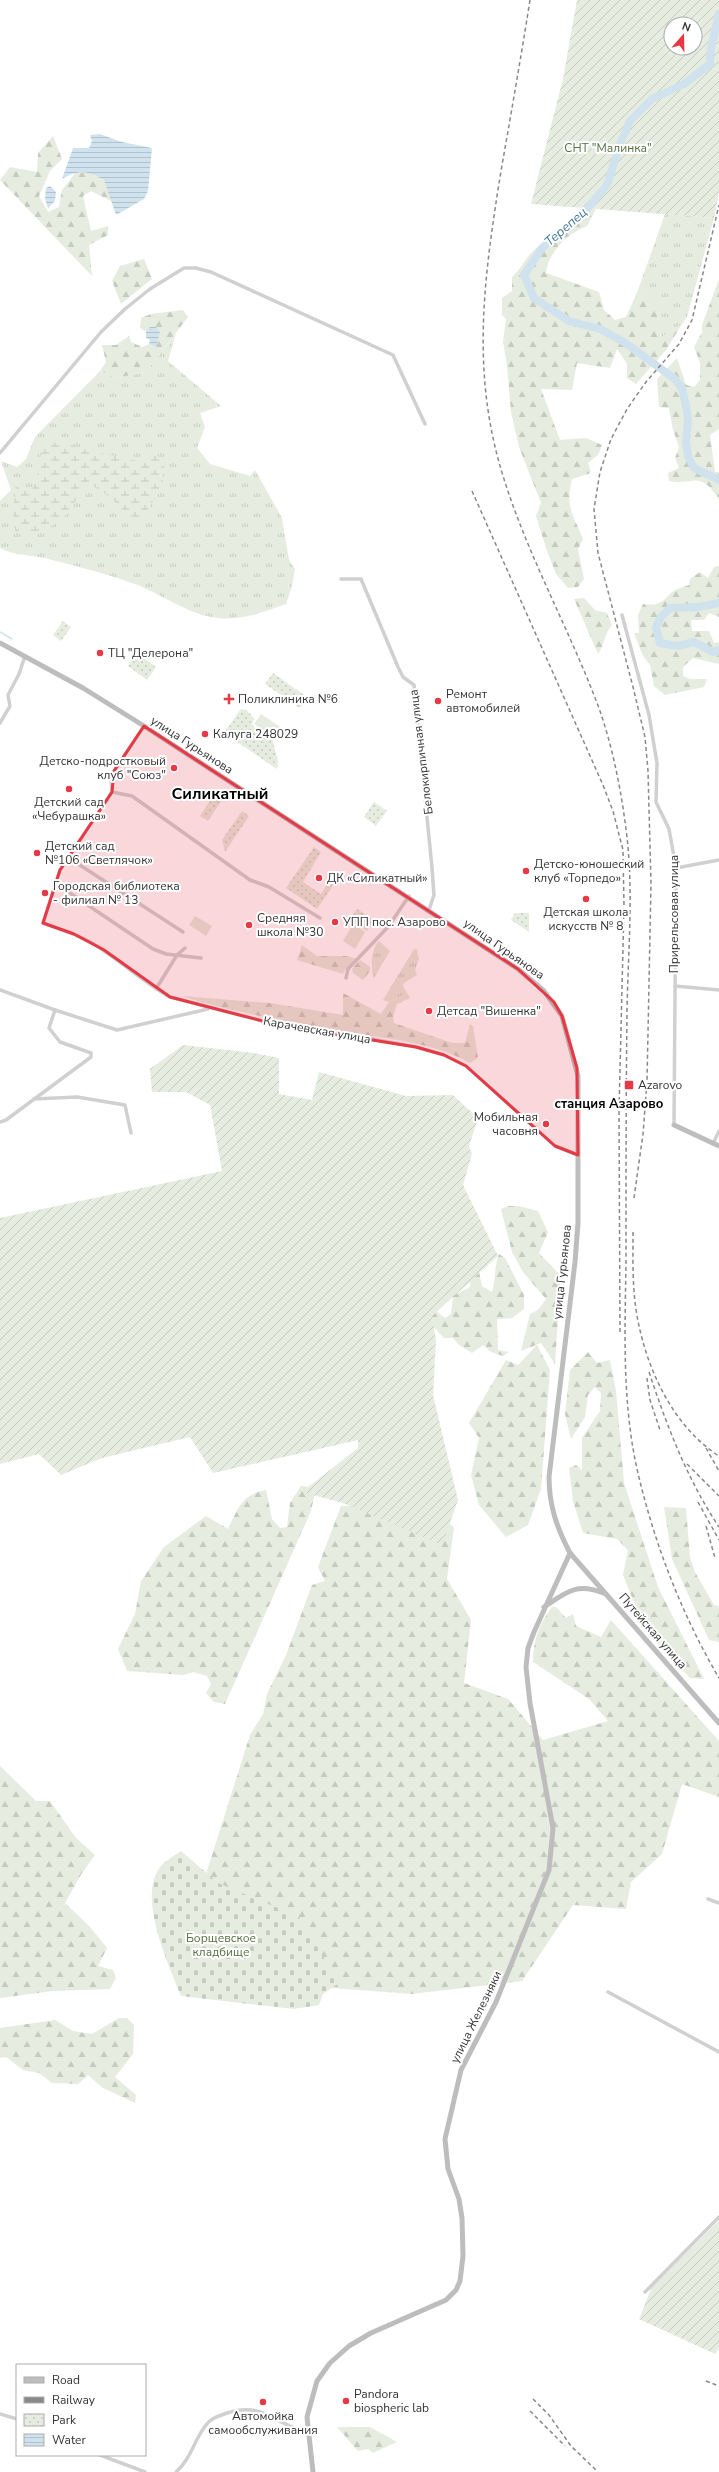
<svg xmlns="http://www.w3.org/2000/svg" width="719" height="2472" font-family="'Nunito Sans',sans-serif">
	<style>
		.grass { fill: url(#grass-tufts) }
		.forest { fill: url(#forest-firs) }
		.wetland { fill: url(#wetland-marsh) }
		.cemetery { fill: url(#cemetery-stones) }
		.park { fill: url(#park-dots) }
		.garden { fill: url(#garden-furrows); fill-rule: evenodd }
		.pitch { fill: #e6ecdf }
		.water { fill: url(#water-rules) }
		.lines { fill: none; stroke-linecap: round; stroke-linejoin: round }
		.stream { stroke: #cfe2ee; stroke-width: 1.5 }
		.river { stroke: #cfe2ee; stroke-width: 8 }
		.street { stroke: #d0d0d0; stroke-width: 3.5 }
		.secondary { stroke: #bdbdbd; stroke-width: 5 }
		.rail { stroke: #888; stroke-width: 1.5; stroke-dasharray: 4 3; stroke-linecap: butt }
		.marked { fill: #e63946; fill-opacity: 0.2; stroke: #e63946; stroke-width: 3; stroke-linejoin: round }
		.poi-dot { fill: #e63946; stroke: #fff; stroke-width: 1.5 }
		.labels { text-anchor: middle; dominant-baseline: central; stroke-width: 4; stroke-linejoin: round; paint-order: stroke }
		.park-label { font-size: 12px; fill: #56703f; stroke: #fff }
		.poi-label { font-size: 12px; fill: #333; stroke: #fff; text-anchor: start }
		.street-label { font-size: 12px; fill: #333; stroke: #fff }
		.water-label { font-size: 13px; font-style: italic; fill: #3f7597; stroke: #fff }
		.neighbourhood-label { font-size: 13px; font-weight: bold; fill: #000; stroke: #fff }
		.district-label { font-size: 16px; font-weight: bold; fill: #000; stroke: #fff }
	</style>
	<defs>
		<pattern id="grass-tufts" width="24" height="20" patternUnits="userSpaceOnUse"><rect width="24" height="20" fill="#e6ecdf"/><path d="M3 7l-1-3M5 7V3M7 7l1-3M15 17l-1-3M17 17v-4M19 17l1-3" fill="none" stroke="#c6cbc0"/></pattern>
		<pattern id="forest-firs" width="22" height="20" patternUnits="userSpaceOnUse"><rect width="22" height="20" fill="#e6ecdf"/><path d="M5 1l3.5 6h-7zM16 11l3.5 6h-7z" fill="#c6cbc0"/></pattern>
		<pattern id="wetland-marsh" width="20" height="14" patternUnits="userSpaceOnUse"><rect width="20" height="14" fill="#e6ecdf"/><path d="M1 5h8M5 5V1M11 12h8M15 12V8" fill="none" stroke="#c6cbc0"/></pattern>
		<pattern id="cemetery-stones" width="16" height="16" patternUnits="userSpaceOnUse"><rect width="16" height="16" fill="#e6ecdf"/><path d="M2 7V4a2 2 0 0 1 4 0v3zM10 15v-3a2 2 0 0 1 4 0v3z" fill="#c6cbc0"/></pattern>
		<pattern id="park-dots" width="8" height="8" patternUnits="userSpaceOnUse"><rect width="8" height="8" fill="#e6ecdf"/><path d="M2 2h.1M6 6h.1" fill="none" stroke="#c6cbc0" stroke-width="1.8" stroke-linecap="round"/></pattern>
		<pattern id="garden-furrows" width="10" height="10" patternUnits="userSpaceOnUse"><rect width="10" height="10" fill="#e6ecdf"/><path d="M-1 1l2-2M0 10L10 0M9 11l2-2" fill="none" stroke="#c6cbc0"/></pattern>
		<pattern id="water-rules" width="6" height="5" patternUnits="userSpaceOnUse"><rect width="6" height="5" fill="#cfe2ee"/><path d="M0 2.5h6" fill="none" stroke="#b2c2cd"/></pattern>
	</defs>
	<rect width="100%" height="100%" fill="#fff"/>
	<g class="grass">
		<polygon points="665,214 714,218 687,317 682,324 662,337 655,327 663,303 638,290"/>
		<path d="M 176,333 L 168,361 L 221,406 L 200,413 L 205,427 L 197,448 L 210,464 L 250,476 L 255,470 L 282,518 L 289,560 L 295,569 L 292,586 L 286,604 C 265,611 242,621 218,618 C 190,615 166,597 140,586 C 109,574 76,566 44,558 C 26,554 16,556 0,548 L 0,501 L 11,490 L 1,461 L 17,467 L 26,459 L 35,437 L 100,371 L 116,378 L 146,372 Z"/>
		<path d="M 379,941 L 390,951 L 374,978 C 370,968 371,948 379,941 Z"/>
		<polygon points="414,949 417,950 419,959 415,970 417,975 404,983 403,986 407,993 389,1002 383,1000"/>
	</g>
	<g class="forest">
		<polygon points="53,136 62,159 50,171 39,196 48,212 59,207 62,190 76,172 89,173 104,180 113,202 91,191 83,196 91,231 108,226 108,235 89,245 92,276 0,180 10,167 37,172 38,153"/>
		<path d="M 582,208 L 596,209 L 587,226 C 568,233 548,252 546,273 L 599,292 L 604,310 L 615,320 L 626,317 L 638,290 L 663,303 L 655,327 L 662,337 L 682,324 L 666,350 L 636,384 L 627,378 L 627,364 L 617,349 L 610,368 L 577,363 L 572,390 L 541,389 L 560,440 L 586,438 L 602,445 L 598,455 L 588,463 L 591,473 L 572,479 C 565,507 573,514 583,539 L 578,549 L 584,579 L 578,587 L 568,588 L 556,574 L 546,548 L 536,516 L 541,503 L 519,447 L 511,412 L 507,365 L 503,342 L 506,319 L 502,315 L 502,298 L 512,291 L 512,277 C 521,269 525,259 533,251 C 549,236 568,224 582,208 Z"/>
		<polygon points="144,259 152,279 121,304 112,281 120,266"/>
		<path d="M 719,279 L 719,429 L 710,435 L 715,472 L 719,472 L 719,499 C 698,469 696,486 669,481 L 668,473 L 679,468 L 675,458 L 679,447 L 673,430 L 669,408 L 659,407 L 657,379 L 677,358 L 686,385 L 694,387 L 700,380 L 700,363 L 694,347 L 702,332 L 702,325 Z"/>
		<polygon points="183,310 188,317 146,372 116,378 100,371 106,362 102,345 116,345 129,336 131,342 142,347 149,344 156,347 156,327 151,327 146,332 140,328 141,318 151,314"/>
		<path d="M 719,566 L 719,617 L 709,613 L 704,620 L 691,620 L 692,631 L 709,631 L 714,643 L 719,642 L 719,664 L 693,658 L 683,667 L 683,676 L 690,679 L 707,679 L 704,687 L 665,695 L 654,686 L 650,665 L 643,656 L 634,633 L 639,633 L 638,615 L 643,604 C 657,606 662,603 671,593 C 676,589 684,587 689,585 L 690,579 L 700,572 L 708,578 L 714,567 Z"/>
		<path d="M 584,598 L 595,610 L 607,613 L 612,625 C 604,634 605,644 598,654 L 574,599 Z"/>
		<polygon points="302,945 317,956 346,956 357,959 344,971 343,974 297,960"/>
		<polygon points="360,960 370,967 370,971 363,980 353,973 352,969"/>
		<path d="M 343,993 L 381,1014 L 389,1002 L 407,993 L 410,998 L 397,1004 L 393,1017 L 394,1023 L 452,1043 L 465,1043 L 470,1024 L 473,1026 L 478,1058 L 470,1063 C 436,1044 397,1040 359,1034 C 300,1024 239,1014 181,996 L 270,1003 L 343,1015 Z"/>
		<polygon points="508,1206 519,1206 538,1211 548,1232 539,1253 561,1276 555,1364 541,1343 521,1351 530,1314 538,1310 546,1299 523,1272 512,1252 501,1209"/>
		<path d="M 499,1254 L 505,1258 L 524,1295 L 524,1309 L 512,1318 L 497,1319 L 498,1350 L 509,1352 L 503,1356 L 491,1352 L 483,1345 L 472,1353 L 459,1345 L 453,1338 L 444,1338 L 428,1321 L 436,1311 L 445,1318 L 451,1314 L 453,1296 L 470,1287 L 471,1265 L 478,1267 L 482,1286 L 492,1292 C 496,1279 494,1267 499,1254 Z"/>
		<polygon points="537,1345 550,1370 541,1489 528,1525 506,1537 479,1505 471,1475 479,1438 469,1423 506,1360 518,1365"/>
		<polygon points="588,1352 597,1363 610,1360 616,1391 624,1483 658,1587 704,1679 690,1678 645,1630 623,1575 628,1550 617,1539 583,1533 573,1501 569,1468 576,1465 582,1470 582,1438 600,1411 601,1393 595,1387 588,1395 585,1417 571,1439 565,1414 570,1370"/>
		<path d="M 301,1486 L 316,1488 L 311,1511 L 225,1704 L 214,1702 L 206,1693 L 211,1684 L 207,1676 L 193,1672 L 183,1675 L 127,1671 L 118,1649 L 135,1614 L 141,1581 L 164,1547 L 206,1516 L 228,1529 C 238,1508 242,1494 266,1490 L 272,1519 L 280,1528 L 287,1527 L 290,1503 Z"/>
		<path d="M 396,1505 L 441,1518 L 454,1527 L 447,1579 L 471,1620 L 464,1683 L 508,1699 L 543,1740 L 608,1721 L 589,1699 L 533,1662 C 533,1641 539,1624 552,1607 L 556,1607 L 566,1618 L 573,1614 L 576,1626 L 601,1637 L 611,1620 L 719,1741 L 719,1797 L 682,1784 L 662,1854 L 631,1882 L 626,1909 L 573,1905 L 522,1981 L 412,1994 L 224,1980 L 189,1945 L 207,1871 L 250,1735 L 263,1714 L 267,1694 L 286,1655 L 312,1585 L 325,1581 L 318,1567 L 341,1506 Z"/>
		<polygon points="664,1507 686,1508 690,1557 695,1572 714,1605 719,1606 719,1642 709,1640 672,1559"/>
		<polygon points="0,1766 36,1801 50,1801 76,1838 95,1855 82,1873 65,1903 90,1927 107,1948 98,1966 113,1970 116,1978 110,1989 53,1991 0,1998"/>
		<polygon points="119,2018 127,2018 134,2025 133,2054 115,2077 136,2095 135,2103 103,2088 88,2075 78,2084 52,2083 39,2073 23,2070 6,2057 0,2058 0,2028 55,2020 73,2031 92,2034"/>
		<polygon points="337,2427 370,2427 397,2442 373,2453 368,2449 358,2451"/>
	</g>
	<polygon class="wetland" points="63,442 87,450 143,462 154,454 165,460 162,487 138,526 110,497 93,486 80,494 67,514 50,527 53,534 15,531 13,513 16,485 32,489 38,478 37,463 47,444"/>
	<path class="cemetery" d="M 181,1851 L 218,1883 L 299,1917 L 339,1983 L 323,1994 L 319,2005 L 294,2009 L 181,1996 C 169,1965 134,1892 163,1864 C 168,1859 175,1855 181,1851 Z"/>
	<g class="park">
		<polygon points="63,621 71,627 61,641 53,635"/>
		<polygon points="137,653 156,667 147,680 128,666"/>
		<polygon points="273,673 307,697 300,708 265,684"/>
		<path d="M 241,709 C 248,710 250,713 254,719 L 252,724 L 258,733 L 272,738 L 278,761 L 277,769 L 224,733 Z"/>
		<polygon points="216,792 224,797 208,821 200,816"/>
		<polygon points="374,802 387,811 376,826 364,817"/>
		<polygon points="242,811 249,816 225,852 222,840"/>
		<polygon points="314,847 321,852 303,882 321,894 335,872 340,875 317,909 286,888"/>
		<polygon points="357,909 374,920 367,931 350,920"/>
		<polygon points="515,913 529,913 529,932 511,920"/>
	</g>
	<g class="garden">
		<path d="M 577,0 L 719,0 L 719,193 L 714,218 L 531,204 L 563,79 ZM 671,24 L 695,24 L 695,48 L 671,48 Z"/>
		<polygon points="183,1045 254,1053 279,1058 279,1094 312,1100 319,1072 406,1096 453,1095 478,1118 469,1146 472,1154 463,1185 498,1256 432,1316 436,1340 433,1395 458,1500 442,1545 343,1503 302,1492 358,1448 358,1440 213,1473 190,1437 102,1458 61,1475 39,1454 0,1464 0,1218 222,1171 210,1105 186,1092 152,1092 150,1069"/>
		<polygon points="719,2221 719,2348 715,2354 639,2319 651,2289"/>
	</g>
	<g class="pitch">
		<polygon points="261,714 285,730 278,740 254,724"/>
		<polygon points="195,916 212,926 206,936 189,925"/>
		<polygon points="353,924 365,932 355,949 343,941"/>
	</g>
	<g class="water">
		<path d="M 100,134 L 122,142 L 152,148 L 148,191 L 144,199 L 116,215 L 104,180 C 86,171 80,169 62,179 L 73,148 L 89,148 L 92,141 L 90,135 Z"/>
		<polygon points="50,186 56,192 55,201 48,208 45,199 46,188"/>
		<polygon points="150,327 156,327 160,332 156,347 149,344 150,340 146,338 146,332"/>
	</g>
	<g class="lines">
		<polyline class="stream" points="0,632 12,639"/>
		<g class="river">
			<polyline points="719,14 711,48 710,64 684,84 652,99 630,121 620,144 607,185 582,215 542,248 524,275 534,298 569,321 600,329 624,342 675,379 682,388 687,411 688,420 686,442 688,456 694,468 719,480"/>
			<polyline points="719,603 698,607 670,608 661,617 656,627 660,643 678,646 694,642 713,652 719,650"/>
		</g>
		<g class="street">
			<polyline points="0,453 101,332 125,309 150,289 184,268 196,268 211,272 393,355 425,424"/>
			<polyline points="341,579 361,579 398,667 403,677 414,685 432,868 434,895 429,910"/>
			<polyline points="622,615 649,715 657,763 656,802 669,829 676,868 674,1125"/>
			<polyline points="0,723 10,706 8,695 19,674 25,656"/>
			<path d="M 144,726 L 114,771 L 111,779 L 112,792 L 60,870 L 43,923 C 64,931 86,937 104,951 C 127,966 146,984 170,997 L 278,1025 L 311,1028 L 416,1047 L 444,1055 L 466,1066 L 555,1146 L 578,1155"/>
			<polyline points="112,792 132,796 250,880 269,887 320,918"/>
			<polyline points="69,858 183,932"/>
			<polyline points="676,868 719,860"/>
			<polyline points="55,883 153,949 166,954 201,958"/>
			<polyline points="346,978 348,969 388,927 409,896"/>
			<polyline points="675,986 719,990"/>
			<polyline points="156,989 177,955 185,948"/>
			<polyline points="0,990 55,1010 49,1028 60,1042 91,1053 91,1057 6,1120 0,1122"/>
			<polyline points="55,1010 117,1030 208,1009"/>
			<polyline points="34,1099 77,1097 125,1105 131,1133"/>
			<polyline points="713,1144 719,1131"/>
			<polyline points="708,1899 719,1903"/>
			<polyline points="608,1992 719,2052"/>
			<polyline points="645,2292 719,2217"/>
			<polyline points="0,2414 17,2419"/>
			<polyline points="100,2455 145,2472"/>
			<path d="M 176,2472 C 191,2459 194,2440 206,2425 C 211,2418 219,2416 227,2413 C 263,2401 274,2424 308,2433"/>
		</g>
		<g class="secondary">
			<path d="M 0,643 L 83,688 L 144,726 L 518,969 L 544,991 L 562,1016 L 578,1076 L 578,1223 L 575,1262 L 549,1477 C 549,1506 557,1528 570,1553 L 719,1723"/>
			<polyline points="674,1125 719,1146"/>
			<path d="M 544,1607 C 568,1591 577,1582 606,1594"/>
			<polyline points="313,2472 307,2417 317,2381 330,2363 349,2346 371,2333 446,2300 456,2290 460,2281 463,2256 462,2218 459,2199 448,2169 445,2139 461,2070 496,2002 549,1870 553,1828 530,1703 526,1667 528,1648 534,1632 570,1553"/>
		</g>
		<g class="rail">
			<path d="M 530,0 C 521,57 511,114 501,171 C 484,277 470,373 504,479 C 529,559 571,632 600,711 C 613,749 621,790 626,829 C 634,890 628,950 627,1011 C 626,1095 626,1178 626,1262 C 625,1331 622,1401 637,1469 C 654,1543 681,1613 719,1678"/>
			<polyline points="472,491 603,785 613,811 623,850 624,907 619,1111 620,1334"/>
			<polyline points="634,1198 643,1134 647,1082 651,884 648,771 645,737 633,687 598,553 594,509 600,472 611,439 627,409 646,382 679,344 692,320 719,205"/>
			<path d="M 633,1232 C 633,1261 632,1292 638,1321 C 648,1372 674,1427 719,1456"/>
			<path d="M 649,1372 C 667,1426 687,1479 719,1527"/>
			<polyline points="647,1378 650,1400 660,1430"/>
			<polyline points="706,1448 719,1471"/>
			<polyline points="687,1464 719,1496"/>
			<polyline points="698,1502 719,1540"/>
			<polyline points="706,1526 715,1558"/>
			<polyline points="706,2381 719,2386"/>
			<polyline points="533,2399 549,2415 571,2446 598,2472"/>
			<polyline points="530,2411 565,2446"/>
		</g>
	</g>
	<path class="marked" d="M 144,726 L 518,969 L 554,1002 L 562,1016 L 577,1068 L 578,1155 L 555,1146 L 466,1066 L 444,1055 L 416,1047 L 278,1025 L 170,997 L 104,950 L 74,934 L 43,923 L 60,870 L 112,792 L 114,771 Z"/>
	<g class="poi-dot">
		<circle cx="100" cy="653" r="4"/>
		<path d="M227 693h4v4h4v4h-4v4h-4v-4h-4v-4h4z"/>
		<circle cx="438" cy="701" r="4"/>
		<circle cx="205" cy="734" r="4"/>
		<circle cx="174" cy="768" r="4"/>
		<circle cx="69" cy="789" r="4"/>
		<circle cx="37" cy="853" r="4"/>
		<circle cx="526" cy="871" r="4"/>
		<circle cx="319" cy="878" r="4"/>
		<circle cx="45" cy="893" r="4"/>
		<circle cx="586" cy="899" r="4"/>
		<circle cx="335" cy="922" r="4"/>
		<circle cx="249" cy="925" r="4"/>
		<circle cx="429" cy="1011" r="4"/>
		<rect x="624" y="1080" width="10" height="10" rx="2"/>
		<circle cx="546" cy="1124" r="4"/>
		<circle cx="346" cy="2401" r="4"/>
		<circle cx="263" cy="2402" r="4"/>
	</g>
	<g class="labels">
		<g class="park-label">
			<text x="608" y="148">СНТ "Малинка"</text>
			<text x="221" y="1938">Борщевское<tspan x="221" dy="14">кладбище</tspan></text>
		</g>
		<g class="poi-label">
			<text x="108" y="653">ТЦ "Делерона"</text>
			<text x="446" y="694">Ремонт<tspan x="446" dy="14">автомобилей</tspan></text>
			<text x="238" y="699">Поликлиника №6</text>
			<text x="213" y="734">Калуга 248029</text>
			<text x="166" y="761" text-anchor="end">Детско-подростковый<tspan x="166" dy="14">клуб "Союз"</tspan></text>
			<text x="69" y="802" text-anchor="middle">Детский сад<tspan x="69" dy="14">«Чебурашка»</tspan></text>
			<text x="45" y="846">Детский сад<tspan x="45" dy="14">№106 «Светлячок»</tspan></text>
			<text x="534" y="864">Детско-юношеский<tspan x="534" dy="14">клуб «Торпедо»</tspan></text>
			<text x="327" y="878">ДК «Силикатный»</text>
			<text x="53" y="886">Городская библиотека<tspan x="53" dy="14">- филиал № 13</tspan></text>
			<text x="586" y="912" text-anchor="middle">Детская школа<tspan x="586" dy="14">искусств № 8</tspan></text>
			<text x="257" y="918">Средняя<tspan x="257" dy="14">школа №30</tspan></text>
			<text x="343" y="922">УПП пос. Азарово</text>
			<text x="437" y="1011">Детсад "Вишенка"</text>
			<text x="638" y="1085">Azarovo</text>
			<text x="538" y="1117" text-anchor="end">Мобильная<tspan x="538" dy="14">часовня</tspan></text>
			<text x="354" y="2394">Pandora<tspan x="354" dy="14">biospheric lab</tspan></text>
			<text x="263" y="2416" text-anchor="middle">Автомойка<tspan x="263" dy="14">самообслуживания</tspan></text>
		</g>
		<g class="street-label">
			<text transform="translate(192 745) rotate(33)">улица Гурьянова</text>
			<text transform="translate(421 752) rotate(-97)">Белокирпичная улица</text>
			<text transform="translate(674 914) rotate(-90)">Прирельсовая улица</text>
			<text transform="translate(504 949) rotate(35)">улица Гурьянова</text>
			<text transform="translate(317 1030) rotate(10)">Карачевская улица</text>
			<text transform="translate(562 1272) rotate(-84)">улица Гурьянова</text>
			<text transform="translate(653 1631) rotate(49)">Путейская улица</text>
			<text transform="translate(476 2017) rotate(-64)">улица Железняки</text>
		</g>
		<g class="water-label">
			<text transform="translate(566 227) rotate(-41)">Терепец</text>
		</g>
		<g class="neighbourhood-label">
			<text x="609" y="1104">станция Азарово</text>
		</g>
		<g class="district-label">
			<text x="220" y="794">Силикатный</text>
		</g>
	</g>
	<rect x="16" y="2364" width="130" height="92" fill="#ffffff" stroke="#adadad"/>
	<rect x="24" y="2377" width="20" height="6" fill="#bdbdbd" stroke="#adadad"/>
	<text x="52" y="2384" font-size="12" fill="#333333">Road</text>
	<rect x="24" y="2397" width="20" height="6" fill="#888888" stroke="#adadad"/>
	<text x="52" y="2404" font-size="12" fill="#333333">Railway</text>
	<rect x="24" y="2414" width="20" height="12" fill="url(#park-dots)" stroke="#adadad"/>
	<text x="52" y="2424" font-size="12" fill="#333333">Park</text>
	<rect x="24" y="2434" width="20" height="12" fill="url(#water-rules)" stroke="#adadad"/>
	<text x="52" y="2444" font-size="12" fill="#333333">Water</text>
	<g transform="translate(683 36) rotate(20)"><circle r="19" fill="#ffffff" stroke="#adadad"/>
	<path d="M0-3L7 15L0 10L-7 15Z" fill="#e63946"/>
	<text y="-6" font-size="11" font-weight="bold" text-anchor="middle" fill="#333333">N</text>
	</g>
</svg>
